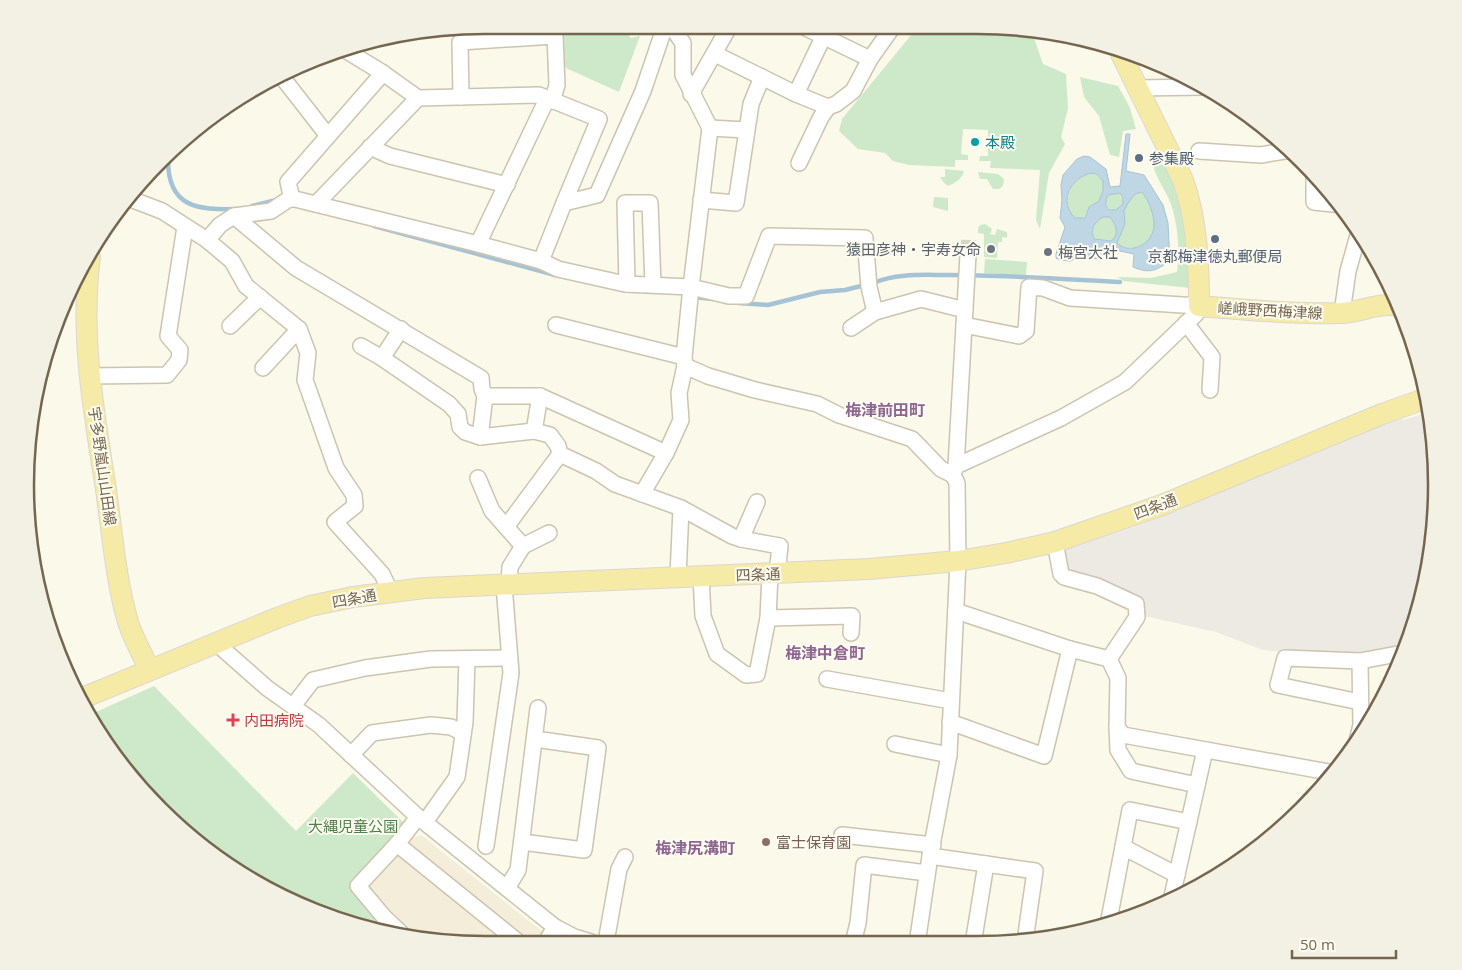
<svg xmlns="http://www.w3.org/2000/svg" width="1462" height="970" font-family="'Open Sans','Noto Sans JP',sans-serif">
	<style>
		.residential { fill: #f3edd9 }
		.industrial { fill: #edeae3 }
		.green { fill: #cee9c9 }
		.water { fill: #bfd6e4; stroke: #a6c3d6; fill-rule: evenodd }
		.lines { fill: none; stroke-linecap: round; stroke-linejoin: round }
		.stream { stroke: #a6c3d6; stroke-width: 4.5 }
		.minor-tunnel { stroke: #dad4c3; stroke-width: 15; stroke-dasharray: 15 8; stroke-linecap: butt }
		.minor-casing { stroke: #cdc4b0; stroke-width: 18 }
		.major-casing { stroke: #dbd7d1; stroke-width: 22 }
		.minor { stroke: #fff; stroke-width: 15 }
		.major { stroke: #f5eba7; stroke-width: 20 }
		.culture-dot { fill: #0f9aa8; stroke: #fefcf1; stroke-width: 2 }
		.service-dot { fill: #5c6f8a; stroke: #fefcf1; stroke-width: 2 }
		.worship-dot { fill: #6b7280; stroke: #fefcf1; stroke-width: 2 }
		.health-dot { fill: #e0444e; stroke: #fefcf1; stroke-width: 2 }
		.education-dot { fill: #8d6e63; stroke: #fefcf1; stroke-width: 2 }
		.labels { text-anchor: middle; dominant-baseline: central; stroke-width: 4; stroke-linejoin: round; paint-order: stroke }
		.culture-label { font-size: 15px; fill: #0d838f; stroke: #fefcf1; text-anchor: start }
		.service-label { font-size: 15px; fill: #4e5e75; stroke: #fefcf1; text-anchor: start }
		.worship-label { font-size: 15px; fill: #5b616d; stroke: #fefcf1; text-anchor: end }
		.street-label { font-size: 15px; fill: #75664f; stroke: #fefcf1 }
		.health-label { font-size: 15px; fill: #be3a42; stroke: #fefcf1; text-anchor: start }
		.park-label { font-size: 15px; fill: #4d804a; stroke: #fefcf1 }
		.education-label { font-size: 15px; fill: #785e54; stroke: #fefcf1; text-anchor: start }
		.neighbourhood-label { font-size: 16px; font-weight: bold; fill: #8c6690; stroke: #fefcf1 }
		.rim { fill: none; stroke: #75664f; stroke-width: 2.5 }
	</style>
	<rect width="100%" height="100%" fill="#fbf9ea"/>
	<polygon class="residential" points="421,835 540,930 558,942 425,941 419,939 370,890 369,886 370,882 409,839"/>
	<polygon class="industrial" points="1429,412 1436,455 1433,545 1412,633 1405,649 1339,658 1263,650 1216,632 1144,616 1067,574 1064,550 1143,524 1306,455 1402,417 1403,420"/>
	<g class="green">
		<polygon points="560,26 627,26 630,38 640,36 619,92 568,69 559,61"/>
		<polygon points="995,32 1032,32 1043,64 1066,74 1068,108 1061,137 1065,144 1049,173 1040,229 1036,220 1040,170 990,168 991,161 979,161 980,156 988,156 988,130 963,129 961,154 968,155 968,160 955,160 955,167 909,165 893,161 885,153 858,149 839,131 842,119 912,34"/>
		<polygon points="1080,77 1118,86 1130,108 1136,129 1123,131 1119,157 1110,155 1099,116 1084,97"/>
		<path d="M 1160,149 L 1177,183 L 1188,242 L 1190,288 L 1124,281 L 1117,277 L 1151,278 L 1177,272 C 1180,250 1178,226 1171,204 C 1166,190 1156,179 1153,165 C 1152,158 1155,153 1160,149 Z"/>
		<path d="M 945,169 L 964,171 C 963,178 954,184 948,186 L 944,183 L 940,177 L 945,177 Z"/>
		<polygon points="978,172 998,174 1004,179 1003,186 999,189 993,189 987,179 980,179"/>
		<path d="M 1092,173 L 1097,174 L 1103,181 L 1103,191 L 1099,201 L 1089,207 L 1084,218 C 1082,218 1079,219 1076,218 C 1072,216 1071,213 1069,209 C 1065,191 1074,177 1092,173 Z"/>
		<path d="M 1142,192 C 1149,201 1154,213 1154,225 C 1154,243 1131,255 1117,243 L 1125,224 L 1124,211 L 1128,203 L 1135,194 Z"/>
		<path d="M 1120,193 L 1123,204 L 1116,210 L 1110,210 C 1105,206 1105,201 1108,195 Z"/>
		<polygon points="934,197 948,198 948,211 933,207"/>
		<path d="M 1103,217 L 1110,217 C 1116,225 1120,233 1111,241 L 1094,239 C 1090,229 1094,222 1103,217 Z"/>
		<polygon points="985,224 992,229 990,234 995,235 997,229 1007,232 1007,238 1002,237 1002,242 998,242 997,258 984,257 984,234 978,233 978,228 980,225"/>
		<polygon points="985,259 1027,262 1026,276 984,273"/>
		<polygon points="154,686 296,831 353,773 403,822 402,830 349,885 395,932 282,898 181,831 87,716"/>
	</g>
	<path class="water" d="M 1126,134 L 1130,134 L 1126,171 L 1144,175 L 1163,205 L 1168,223 L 1170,261 C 1155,271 1150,274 1133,267 L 1134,254 L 1115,250 L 1096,259 L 1082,256 L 1070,261 L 1060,260 L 1056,258 L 1056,254 L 1065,227 L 1060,218 L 1062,200 L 1061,185 L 1063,175 L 1077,159 L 1084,156 L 1090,157 L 1106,169 L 1110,187 L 1120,186 ZM 1092,173 L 1097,174 L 1103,181 L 1103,191 L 1099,201 L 1089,207 L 1085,218 L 1075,218 C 1058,201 1071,177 1092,173 ZM 1142,192 C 1149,201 1154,214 1154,225 C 1154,243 1131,256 1117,243 L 1125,224 L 1124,211 L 1128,203 L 1135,194 ZM 1120,193 L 1122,196 L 1123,204 L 1116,210 L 1109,210 C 1105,206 1105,201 1108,195 ZM 1103,217 L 1110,217 C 1116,225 1120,234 1111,241 L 1094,239 C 1090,230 1094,222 1103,217 Z"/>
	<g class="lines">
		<g class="stream">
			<path d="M 168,160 C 168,208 198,210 237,209"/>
			<polyline points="252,206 276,200"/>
			<polyline points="374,226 555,275"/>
			<path d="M 873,283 C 897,273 922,275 948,275 C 1005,275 1063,279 1120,282"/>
			<polyline points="693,297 713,299"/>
			<polyline points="738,303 768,305 820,292 845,290 865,285"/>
		</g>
		<polyline class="minor-tunnel" points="968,255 969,234"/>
		<defs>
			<g id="minor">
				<polyline points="804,27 870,59"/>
				<polyline points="342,48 383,73 418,98 539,95 599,119 564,203 541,261"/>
				<polyline points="715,54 796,94 828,107 836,104 853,91 870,59 892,28"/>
				<polyline points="282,77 328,136"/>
				<polyline points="1138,88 1202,87"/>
				<polyline points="691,94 729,27"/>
				<polyline points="796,94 828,27"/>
				<polyline points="461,97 460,42 555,36 557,85 552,101"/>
				<polyline points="710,128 746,130"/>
				<polyline points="370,147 390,156 507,185"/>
				<polyline points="1199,151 1261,155 1291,150"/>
				<polyline points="799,163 821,117 828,107"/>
				<polyline points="1314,175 1314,202 1342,205"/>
				<polyline points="128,198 162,211 207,240 232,261 246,286 299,329 308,353 305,380 310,394 336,468 354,495 355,506 335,522 382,574 390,591"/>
				<polyline points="292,199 288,182 383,73"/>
				<polyline points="701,200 736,203 751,104 762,77"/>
				<polyline points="564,203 597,195 643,91 665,26"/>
				<polyline points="316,204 418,98"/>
				<polyline points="234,216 296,268 481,378 482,389 485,396 480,437"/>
				<polyline points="207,240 220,225 234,216 271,211 289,199 295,199 478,244 541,261 558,269 625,284 691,287 710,128 683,75 683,43 671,26"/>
				<polyline points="478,244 547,99"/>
				<polyline points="627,284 625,203 650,203 653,285"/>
				<polyline points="1342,313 1348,271 1359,232"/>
				<polyline points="1186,323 1212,357 1210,390"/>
				<polyline points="556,325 684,357"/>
				<polyline points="230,326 260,297"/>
				<polyline points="851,328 875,312 921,299 965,310"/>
				<polyline points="361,346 382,358 449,404 458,414 460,427 465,432 480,437 534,431 550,435 558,446 560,454 596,471 615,484 681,508 732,536 741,539 780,546 777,574"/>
				<polyline points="382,358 401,329"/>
				<polyline points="685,366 708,376 755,390 817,404 839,415 912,439 941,469 953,475 957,483 958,561 949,755 930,856 917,944"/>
				<polyline points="263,368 299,329"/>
				<polyline points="90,376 167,375 179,360 180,350 168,336 185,227"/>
				<polyline points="485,396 540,396 666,453"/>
				<polyline points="534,431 540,396"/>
				<polyline points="956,466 968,255"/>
				<polyline points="953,475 956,466 1061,418 1125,382 1196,314 1199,306 1070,298 1043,288 1029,287 1026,331 1019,336 964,325"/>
				<polyline points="478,478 492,511 523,546 510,567 509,585"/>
				<polyline points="642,494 666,453 681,420 679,393 685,366 684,357 691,287 729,296 746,296 769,236 865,238 869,287 875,312"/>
				<polyline points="506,527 560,454"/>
				<polyline points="741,539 757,502"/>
				<polyline points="1055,542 1061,574 1064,577 1097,586 1136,604 1137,617 1109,659"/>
				<polyline points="523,546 549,533"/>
				<polyline points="701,576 703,616 717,654 746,675 757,674 768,618 770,574"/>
				<polyline points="678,577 681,508"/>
				<polyline points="956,611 1070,649 1109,659 1118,678 1117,727 1123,735 1334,773"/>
				<polyline points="768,618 852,616 851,633"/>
				<polyline points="216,643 267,688 319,725 418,817 555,927 574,937 591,942"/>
				<polyline points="827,679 951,701"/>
				<polyline points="1360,702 1278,685 1285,658 1360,661 1403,653"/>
				<polyline points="293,706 313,680 365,668 431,659 509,658"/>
				<polyline points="950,722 1044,756 1070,649"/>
				<polyline points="1117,727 1118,750 1131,771 1197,785"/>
				<polyline points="1357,741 1361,725 1360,661"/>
				<polyline points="895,744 949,755"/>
				<polyline points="351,755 372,733 431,725 451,727 463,733"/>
				<polyline points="425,822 457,777 465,722 467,659"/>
				<polyline points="842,835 933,845"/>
				<polyline points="522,842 584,850 598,748 535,739"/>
				<polyline points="397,844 517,941"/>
				<polyline points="486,846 511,673 504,585"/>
				<polyline points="1123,847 1177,875"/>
				<polyline points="930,856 1035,871 1025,941"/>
				<polyline points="507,888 518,870 538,708"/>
				<polyline points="1171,901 1205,750"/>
				<polyline points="1108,925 1130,810 1189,822"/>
				<polyline points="402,934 384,917 358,886 397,844 418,817"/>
				<polyline points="546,942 555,927"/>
				<polyline points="606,942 619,869 625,857"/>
				<polyline points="853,943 858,923 864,865 927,873"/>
				<polyline points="973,944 986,864"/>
			</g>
			<g id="major">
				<path d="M 1121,54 L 1183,180 C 1197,219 1199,264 1199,306 C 1246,310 1294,314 1342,313 C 1362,312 1378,302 1399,306"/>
				<path d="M 90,257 C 80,332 93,408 105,483 C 112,529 115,577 128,622 C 133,638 142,654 150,670"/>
				<polyline points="80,699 277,618 310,606 353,597 424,588 869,569 958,561 1006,553 1055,542 1162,505 1382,414 1427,398"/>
			</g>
		</defs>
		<use href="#minor" class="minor-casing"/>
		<use href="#major" class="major-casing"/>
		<use href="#minor" class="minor"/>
		<use href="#major" class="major"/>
	</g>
	<circle class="culture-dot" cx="975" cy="142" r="5"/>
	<g class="service-dot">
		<circle cx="1139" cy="158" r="5"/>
		<circle cx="1215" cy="239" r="5"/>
	</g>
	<g class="worship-dot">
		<circle cx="991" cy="249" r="5"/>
		<circle cx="1048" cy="252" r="5"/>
	</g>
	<path class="health-dot" d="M230.5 712.5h5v5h5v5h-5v5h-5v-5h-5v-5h5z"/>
	<circle class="education-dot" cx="766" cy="842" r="5"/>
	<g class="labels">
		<g class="culture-label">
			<text x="985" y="142">本殿</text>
		</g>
		<g class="service-label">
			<text x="1149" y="158">参集殿</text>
			<text x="1215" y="256" text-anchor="middle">京都梅津徳丸郵便局</text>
		</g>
		<g class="worship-label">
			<text x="981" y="249">猿田彦神・宇寿女命</text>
			<text x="1058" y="252" text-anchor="start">梅宮大社</text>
		</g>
		<g class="street-label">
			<text transform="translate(1270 310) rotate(3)">嵯峨野西梅津線</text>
			<text transform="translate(103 466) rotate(82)">宇多野嵐山山田線</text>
			<text transform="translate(1155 506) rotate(-21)">四条通</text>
			<text transform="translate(758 574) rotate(-2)">四条通</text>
			<text transform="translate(354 598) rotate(-10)">四条通</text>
		</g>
		<g class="health-label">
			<text x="244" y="720">内田病院</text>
		</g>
		<g class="park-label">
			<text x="353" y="826">大縄児童公園</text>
		</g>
		<g class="education-label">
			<text x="776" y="842">富士保育園</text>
		</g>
		<g class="neighbourhood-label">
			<text x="885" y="410">梅津前田町</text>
			<text x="825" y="653">梅津中倉町</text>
			<text x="695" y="848">梅津尻溝町</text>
		</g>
	</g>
	<path d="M0 0H1462V970H0ZM485 34H977A451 451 0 0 1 1428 485V485A451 451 0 0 1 977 936H485A451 451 0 0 1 34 485V485A451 451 0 0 1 485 34Z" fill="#f3f0e4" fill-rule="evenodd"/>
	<path class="rim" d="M485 34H977A451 451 0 0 1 1428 485V485A451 451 0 0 1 977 936H485A451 451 0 0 1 34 485V485A451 451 0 0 1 485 34Z"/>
	<path d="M1292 950v8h104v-8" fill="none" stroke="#75664f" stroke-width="2.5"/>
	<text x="1300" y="950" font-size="15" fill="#75664f" stroke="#fefcf1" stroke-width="4" paint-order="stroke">50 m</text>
</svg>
